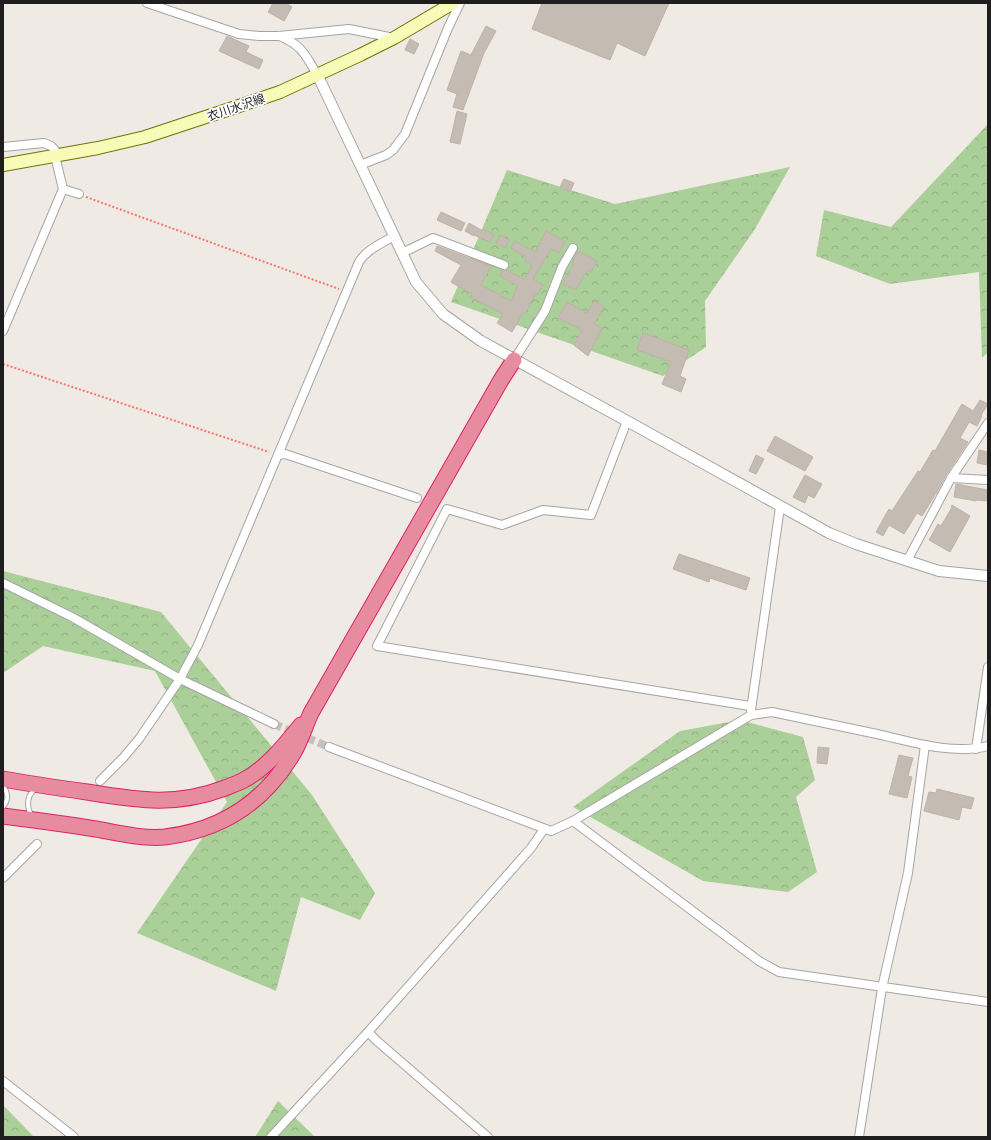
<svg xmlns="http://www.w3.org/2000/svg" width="991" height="1140" font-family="'IBM Plex Sans','Noto Sans JP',sans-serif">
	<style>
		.forest { fill: url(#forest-crowns) }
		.building { fill: #c4bbb3; stroke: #c1b1a6 }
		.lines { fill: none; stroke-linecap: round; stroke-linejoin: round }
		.minor-tunnel { stroke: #c5c2bc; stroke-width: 8; stroke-dasharray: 8 4; stroke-linecap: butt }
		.service-casing { stroke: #a5a5a5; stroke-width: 6 }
		.minor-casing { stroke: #a5a5a5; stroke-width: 10 }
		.tertiary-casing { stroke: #a5a5a5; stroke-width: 12 }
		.secondary-casing { stroke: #6c7604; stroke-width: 14 }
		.motorway-casing { stroke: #db2367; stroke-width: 17 }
		.path { stroke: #fa756a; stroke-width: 2; stroke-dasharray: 2 2; stroke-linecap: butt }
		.service { stroke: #fff; stroke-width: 4 }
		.minor { stroke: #fff; stroke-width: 8 }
		.tertiary { stroke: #fff; stroke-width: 10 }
		.secondary { stroke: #f8fab7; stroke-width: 12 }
		.motorway { stroke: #e78b9e; stroke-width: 15 }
		.labels { text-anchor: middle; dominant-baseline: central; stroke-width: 3.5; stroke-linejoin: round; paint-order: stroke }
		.street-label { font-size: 12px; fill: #1e1e1e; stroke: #fff }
	</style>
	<defs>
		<pattern id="forest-crowns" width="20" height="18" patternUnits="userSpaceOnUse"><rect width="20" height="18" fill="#aacf98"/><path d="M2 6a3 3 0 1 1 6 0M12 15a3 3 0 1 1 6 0" fill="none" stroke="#92b183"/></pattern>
	</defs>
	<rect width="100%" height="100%" fill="#efebe4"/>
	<g class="forest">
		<polygon points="988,124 988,150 986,152 988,153 988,352 982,358 979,272 890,284 816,256 824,210 891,227"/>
		<polygon points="790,167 755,229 705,301 706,347 663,376 451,302 507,170 615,204"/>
		<polygon points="3,571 161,612 312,795 375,893 360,920 301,897 276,991 137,933 227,802 155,671 43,646 3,673"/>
		<polygon points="740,720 803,737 815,780 796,797 817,872 788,892 703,881 573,807 680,731"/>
		<polygon points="278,1101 315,1137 255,1137"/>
		<polygon points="3,1105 34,1137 3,1137"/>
	</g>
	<g class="building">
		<polygon points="273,3 286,3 292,7 284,21 268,12"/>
		<polygon points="542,3 669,3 645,56 617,43 610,60 532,29"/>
		<polygon points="486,26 496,31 484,53 463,110 453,107 457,94 447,90 461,51 471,55"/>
		<polygon points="227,36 249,46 246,52 263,60 259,69 219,51"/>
		<polygon points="410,39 419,44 414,54 405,50"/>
		<polygon points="457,111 467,114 460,144 450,142"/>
		<polygon points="564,179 574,183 570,192 560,187"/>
		<polygon points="441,212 465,223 461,231 437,220"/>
		<polygon points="469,223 483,231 484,229 494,234 490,242 474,235 474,236 465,231"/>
		<polygon points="546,231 565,241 559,253 551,249 533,279 543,285 537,295 535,295 525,314 523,313 512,332 497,323 503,314 470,297 472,294 451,282 461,265 435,251 437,246 491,266 481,285 511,301 518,286 500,276 503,270 506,270 524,279 532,266 524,260 526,257 511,248 515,241 535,252"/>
		<polygon points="500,235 509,240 505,248 496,243"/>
		<polygon points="578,251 597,261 591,272 587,270 576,290 563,284 574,263 572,262"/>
		<polygon points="594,301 604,307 594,324 602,328 588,356 574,345 582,330 558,318 567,302 587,313"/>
		<polygon points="643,333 689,350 680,376 686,379 681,392 662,384 671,362 637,350"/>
		<polygon points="980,400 988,404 981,415 982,416 977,426 969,422 960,438 968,442 946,475 936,494 930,492 935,495 922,516 917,513 904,534 889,525 883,536 876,532 889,509 892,511 918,471 920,472 933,450 935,451 962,404 973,411"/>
		<polygon points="775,436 813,457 805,471 767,451"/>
		<polygon points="979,450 988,452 988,465 977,463"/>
		<polygon points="756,455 764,459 756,474 749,471"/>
		<polygon points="805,475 822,484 814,498 808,495 805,503 793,497"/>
		<polygon points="956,484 988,490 988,501 977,500 976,501 954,497"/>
		<polygon points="952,505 970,516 950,552 929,540 938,524 941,526 951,509"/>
		<polygon points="679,554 750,578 746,590 710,578 709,582 673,569"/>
		<polygon points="818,747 829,748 827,764 817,763"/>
		<polygon points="899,755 913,758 908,776 912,777 907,798 889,794"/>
		<polygon points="937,789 974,798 971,809 962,807 959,820 924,811 929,792 936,793"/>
	</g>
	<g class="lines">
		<polyline class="minor-tunnel" points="274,724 329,747"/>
		<defs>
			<g id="service">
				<path d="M 3,786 C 8,792 9,800 3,807"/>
				<path d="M 31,815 C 26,805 27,794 37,788"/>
			</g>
			<g id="minor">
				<polyline points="147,3 239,34 259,36 279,36 349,29 394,38"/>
				<path d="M 280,36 C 304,47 304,54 317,74"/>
				<polyline points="3,147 44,143 51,146 55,150 55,156 63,189 3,331"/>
				<polyline points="360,165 386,155 393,150 405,134 448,28 460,3"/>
				<polyline points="63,189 79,194"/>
				<polyline points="402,253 433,238 504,265"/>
				<polyline points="514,360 545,311 562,267 573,248"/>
				<polyline points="627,421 591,515 543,510 502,525 447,509 377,646 750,706"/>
				<polyline points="278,455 285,454 417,498"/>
				<polyline points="951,478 988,480"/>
				<polyline points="907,561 951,478 988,423"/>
				<polyline points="3,583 72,617 180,679 274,724"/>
				<polyline points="751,710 780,507"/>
				<path d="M 329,747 L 551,831 L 573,821 L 751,715 L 772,712 C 807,719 842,727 877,734 C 912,742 952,755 988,746"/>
				<polyline points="976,749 988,667"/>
				<path d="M 100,781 L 123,758 L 139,739 L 180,679 L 198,645 L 359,262 C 367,249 381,244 394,236"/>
				<polyline points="573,821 759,961 779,972 988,1002"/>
				<polyline points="3,878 37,844"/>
				<polyline points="368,1032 377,1041 488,1137"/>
				<polyline points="3,1081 74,1137"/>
				<polyline points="271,1137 368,1032 531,848 544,829"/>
				<polyline points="859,1137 882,988 908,873 925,745"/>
			</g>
			<polyline id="tertiary" points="317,74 416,282 443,314 481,341 627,421 829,533 856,544 939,571 988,576"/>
			<polyline id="secondary" points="3,165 98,148 145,137 236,107 280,92 360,55 394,38 453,3"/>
			<g id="motorway">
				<path d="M 3,779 C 31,784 59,788 87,792 C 137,800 175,807 225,788 C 230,786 236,784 242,781 C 266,769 284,746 301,725"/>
				<path d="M 3,816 C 34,820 65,824 96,829 C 118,833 142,839 165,837 C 222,830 265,802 294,752 C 301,740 305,726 311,713 L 501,380 L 514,360"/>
			</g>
		</defs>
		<use href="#service" class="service-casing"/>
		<use href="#minor" class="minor-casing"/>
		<use href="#tertiary" class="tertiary-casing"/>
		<use href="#secondary" class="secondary-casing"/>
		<use href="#motorway" class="motorway-casing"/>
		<g class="path">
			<polyline points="86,197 339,289"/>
			<polyline points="3,364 269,452"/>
		</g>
		<use href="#service" class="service"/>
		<use href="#minor" class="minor"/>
		<use href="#tertiary" class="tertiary"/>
		<use href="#secondary" class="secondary"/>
		<use href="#motorway" class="motorway"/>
	</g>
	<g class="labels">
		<g class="street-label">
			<text transform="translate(236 107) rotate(-19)">衣川水沢線</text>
		</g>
	</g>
	<rect width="991" height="1140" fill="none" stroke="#1e1e1e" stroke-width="8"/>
</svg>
